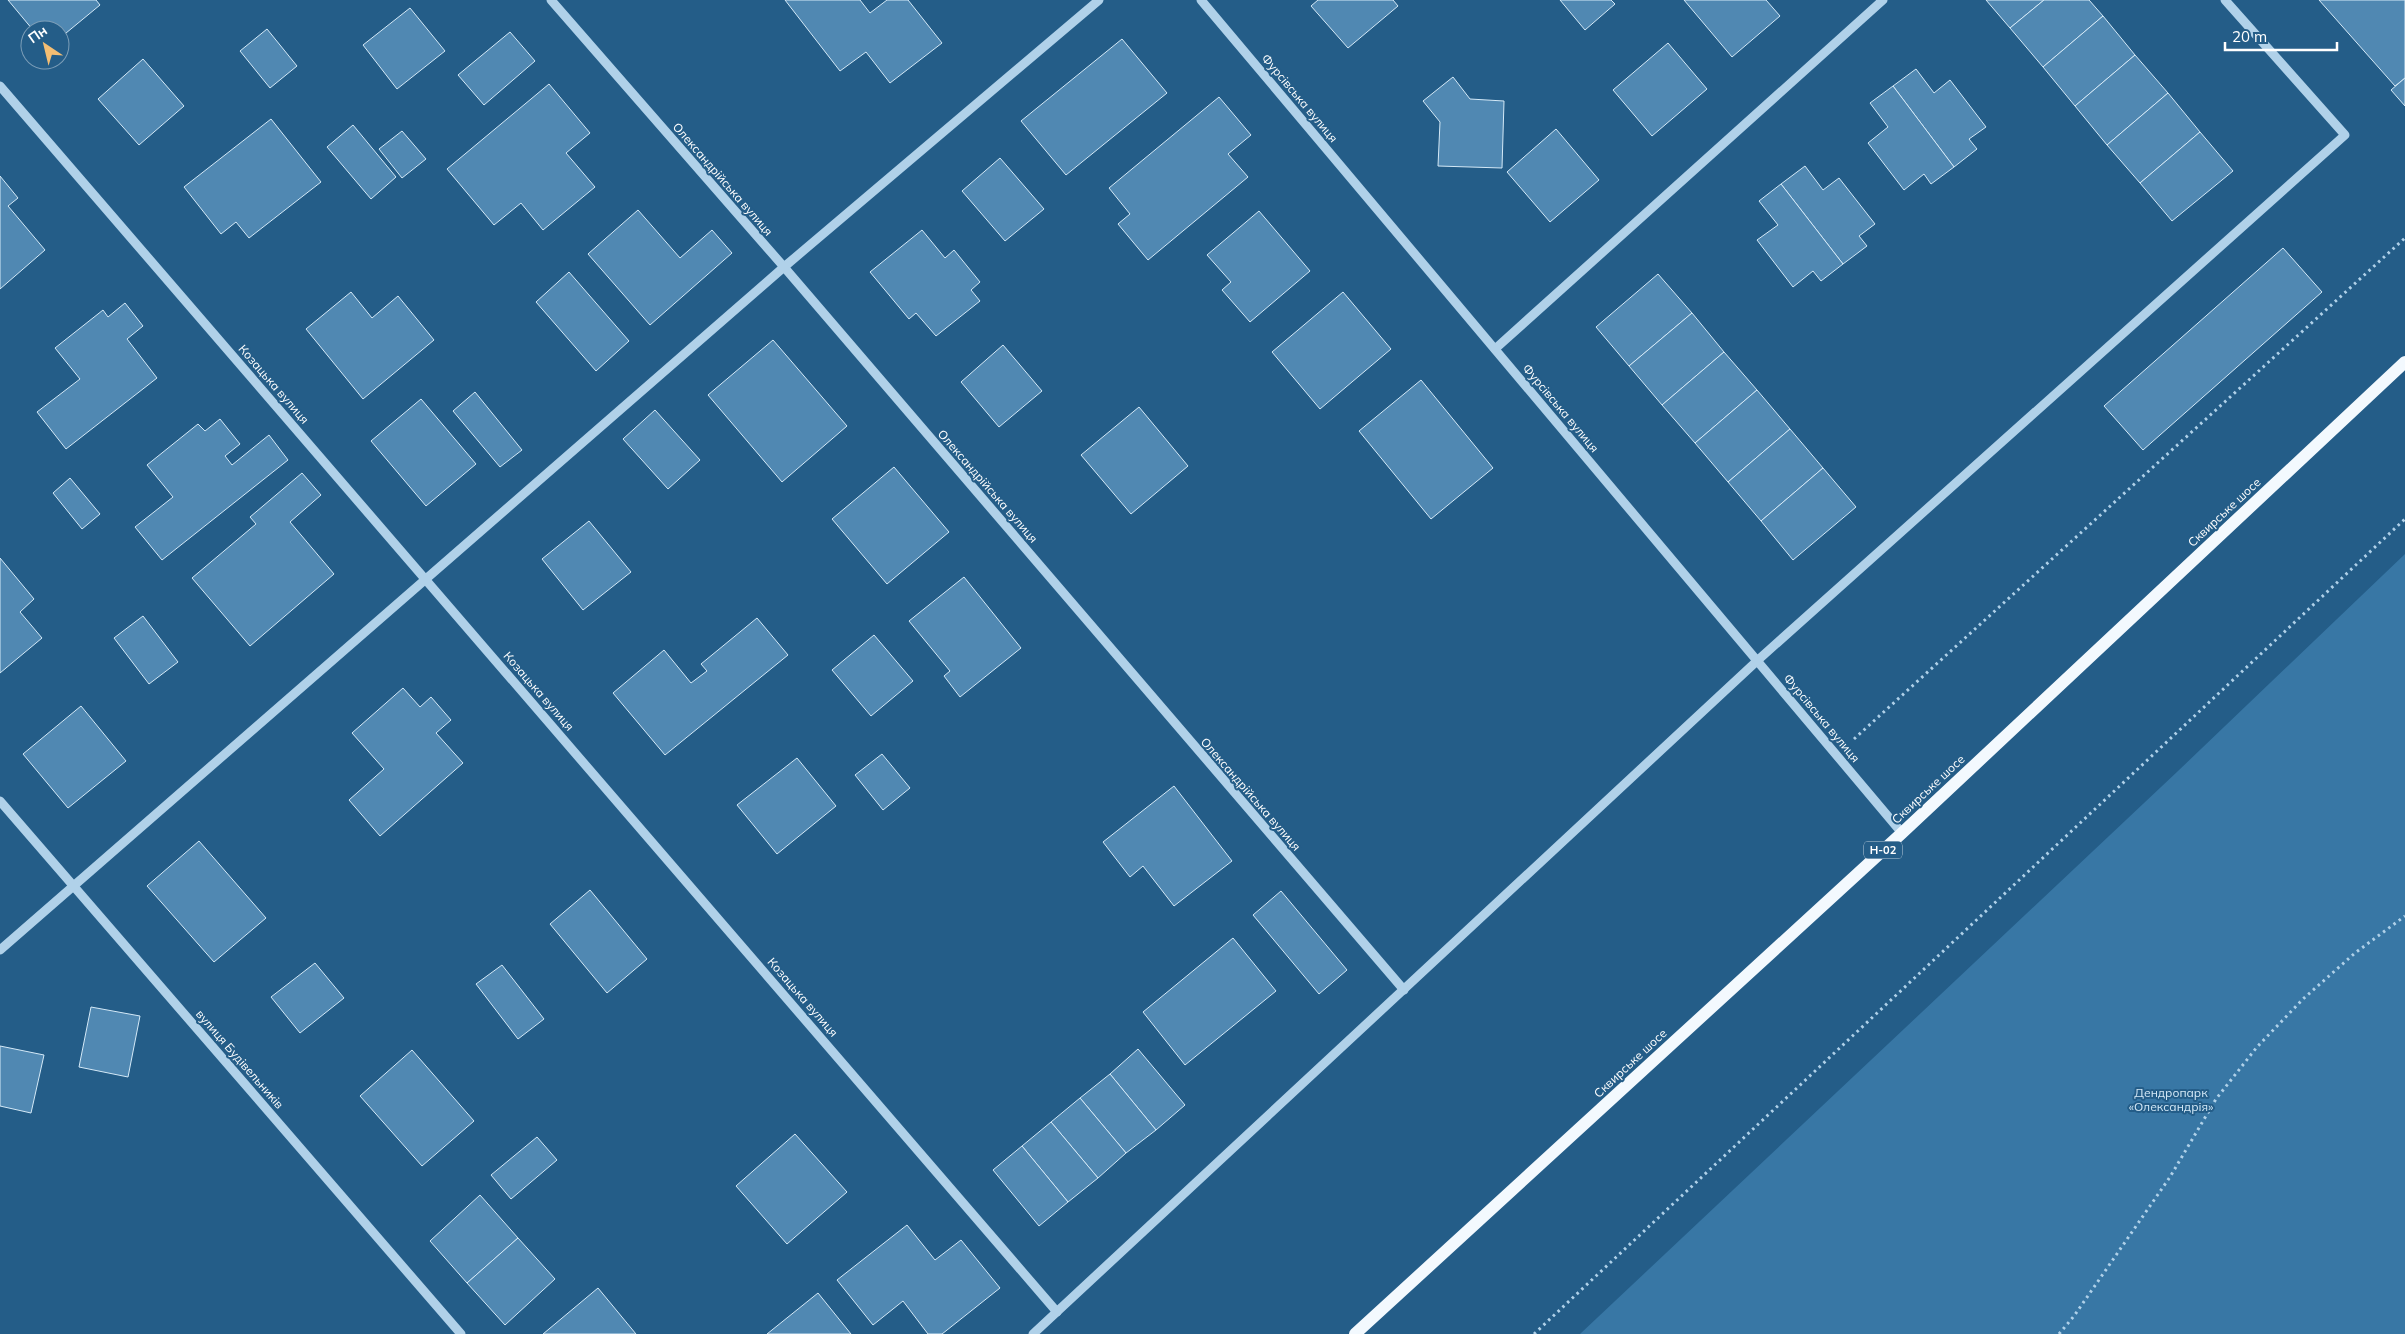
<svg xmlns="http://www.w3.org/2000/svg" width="2405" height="1334" font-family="Mulish,sans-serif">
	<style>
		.green { fill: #3877a5 }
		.building { fill: #5088b2; stroke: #d4e9f7 }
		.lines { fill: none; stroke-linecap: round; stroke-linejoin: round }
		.path { stroke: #b0d1e9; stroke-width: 3; stroke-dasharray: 2.5 4; stroke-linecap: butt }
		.minor { stroke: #b0d1e9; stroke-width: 9 }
		.major { stroke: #f3f9fe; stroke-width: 12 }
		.labels { text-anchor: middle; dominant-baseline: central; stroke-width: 4; stroke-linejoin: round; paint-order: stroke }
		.shield { fill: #245d88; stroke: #bdcedb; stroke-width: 1 }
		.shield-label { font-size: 11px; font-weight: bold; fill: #fff }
		.street-label { font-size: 12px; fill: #fff; stroke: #245d88 }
		.park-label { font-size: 12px; fill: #d4e9f7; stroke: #245d88 }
	</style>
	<rect width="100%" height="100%" fill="#245d88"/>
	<polygon class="green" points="2405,554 2405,1334 1580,1334 2178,771"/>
	<g class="building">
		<polygon points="8,0 96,0 100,5 60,38 60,30 33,30"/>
		<polygon points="785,0 860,0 870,13 887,0 908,0 942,43 890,83 866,52 840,71"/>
		<polygon points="1318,0 1393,0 1398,6 1348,48 1311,6"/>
		<polygon points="1560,0 1611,0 1615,4 1585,30"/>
		<polygon points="1684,0 1766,0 1780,16 1732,57"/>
		<polygon points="1986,0 2044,0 2010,28"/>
		<polygon points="2044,0 2089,0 2103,16 2043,67 2010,28"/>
		<polygon points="2319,0 2405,0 2405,78 2395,86"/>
		<polygon points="410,8 445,51 397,89 363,45"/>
		<polygon points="2103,16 2135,55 2075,106 2043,67"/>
		<polygon points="267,29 297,66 270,88 240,51"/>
		<polygon points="510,32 535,61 484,105 458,75"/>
		<polygon points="1122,39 1167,93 1066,175 1021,121"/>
		<polygon points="1668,43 1707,89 1652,136 1613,90"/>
		<polygon points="2135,55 2168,93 2107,145 2075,106"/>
		<polygon points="143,59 184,106 139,145 98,99"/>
		<polygon points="1916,69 1934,93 1950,80 1986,127 1969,139 1977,149 1954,167 1893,86"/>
		<polygon points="1453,77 1470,99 1504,101 1502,168 1438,166 1440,122 1423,101"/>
		<polygon points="2405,78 2405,106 2391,90"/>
		<polygon points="549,84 590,133 566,153 595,187 543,230 521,203 494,225 447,169"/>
		<polygon points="1893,86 1954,167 1931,184 1924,174 1904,190 1868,143 1888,127 1870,103"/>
		<polygon points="2168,93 2200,132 2140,183 2107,145"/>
		<polygon points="1219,97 1251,135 1228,154 1248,177 1148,260 1118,224 1130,214 1109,188"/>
		<polygon points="271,119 321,182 249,238 236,222 221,234 184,187"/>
		<polygon points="353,125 396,177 371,199 327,147"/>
		<polygon points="1556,129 1599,180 1550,222 1507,172"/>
		<polygon points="402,131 426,159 402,178 379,149"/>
		<polygon points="2200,132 2233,171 2172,221 2140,183"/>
		<polygon points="1000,158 1044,209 1005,241 962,191"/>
		<polygon points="1805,166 1823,190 1839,178 1875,224 1859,236 1867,246 1843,264 1781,184"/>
		<polygon points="0,176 18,198 8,206 45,250 0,289"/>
		<polygon points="1781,184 1843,264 1821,281 1813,271 1793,287 1757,240 1778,225 1759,201"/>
		<polygon points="638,210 680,258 712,230 732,253 650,325 588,254"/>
		<polygon points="1259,211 1310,271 1250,322 1222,290 1231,282 1207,255"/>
		<polygon points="922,230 945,258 954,250 980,282 971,290 980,301 936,336 916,313 909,319 870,272"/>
		<polygon points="2283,248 2322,292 2143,450 2104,406"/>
		<polygon points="569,272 629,341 596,371 536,302"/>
		<polygon points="1658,274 1692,313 1629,366 1596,327"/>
		<polygon points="351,292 372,318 398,296 434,340 363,399 306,329"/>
		<polygon points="1343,292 1391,349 1320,409 1272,352"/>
		<polygon points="125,303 143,326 127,339 157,378 66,449 37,412 80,379 55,348 103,310 108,317"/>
		<polygon points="1692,313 1724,352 1662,405 1629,366"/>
		<polygon points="773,340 847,426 782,482 708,395"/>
		<polygon points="1003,345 1042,391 999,427 961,382"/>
		<polygon points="1724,352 1757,390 1695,443 1662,405"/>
		<polygon points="1421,380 1493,468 1431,519 1359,431"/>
		<polygon points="1757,390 1790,429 1728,482 1695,443"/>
		<polygon points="475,392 522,450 500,467 453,411"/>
		<polygon points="421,399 476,464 426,506 371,441"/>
		<polygon points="1139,407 1188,466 1131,514 1081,455"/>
		<polygon points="655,410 700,460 668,489 623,439"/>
		<polygon points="220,419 240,444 225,456 232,465 269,435 288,460 162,560 135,527 173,497 147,465 198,424 205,431"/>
		<polygon points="1790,429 1823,468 1761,521 1728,482"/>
		<polygon points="894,467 949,532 887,584 832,519"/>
		<polygon points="1823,468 1856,507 1793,560 1761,521"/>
		<polygon points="302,473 321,495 290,522 334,574 250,646 192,578 256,524 250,517"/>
		<polygon points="70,478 100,514 82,529 53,493"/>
		<polygon points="589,521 631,572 583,610 542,559"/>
		<polygon points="0,558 34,599 20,612 42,638 0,673"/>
		<polygon points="964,577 1021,648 960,697 944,676 950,671 909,621"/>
		<polygon points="143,616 178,662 149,684 114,638"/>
		<polygon points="757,618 788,655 665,755 613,693 664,650 691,683 707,671 701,664"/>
		<polygon points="874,635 913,681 871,716 832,670"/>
		<polygon points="403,688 420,707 431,697 451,720 436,733 463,763 380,836 349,800 384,769 352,733"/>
		<polygon points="81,706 126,761 68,808 23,754"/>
		<polygon points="882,754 910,788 883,810 855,775"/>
		<polygon points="797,758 836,806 777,854 737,805"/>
		<polygon points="1174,786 1232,861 1174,906 1143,866 1130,877 1103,842"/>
		<polygon points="199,841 266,918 214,962 147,886"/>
		<polygon points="590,890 647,959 607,993 550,924"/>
		<polygon points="1281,891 1347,970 1319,994 1253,915"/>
		<polygon points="1233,938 1276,991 1185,1065 1143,1012"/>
		<polygon points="315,963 344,998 300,1033 271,997"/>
		<polygon points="502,965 544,1019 518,1039 476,984"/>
		<polygon points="91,1007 140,1016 128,1077 79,1067"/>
		<polygon points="0,1046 44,1055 31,1113 0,1106"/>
		<polygon points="1138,1049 1185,1105 1156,1130 1110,1074"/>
		<polygon points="412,1050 474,1121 422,1166 360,1096"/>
		<polygon points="1110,1074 1156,1130 1126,1153 1080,1098"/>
		<polygon points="1080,1098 1126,1153 1098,1178 1051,1122"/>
		<polygon points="1051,1122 1098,1178 1068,1202 1022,1146"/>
		<polygon points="795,1134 847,1192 787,1244 736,1186"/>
		<polygon points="537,1137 557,1160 511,1199 491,1175"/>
		<polygon points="1022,1146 1068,1202 1039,1226 993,1170"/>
		<polygon points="480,1195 518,1238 467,1283 430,1241"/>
		<polygon points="907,1225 935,1260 961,1240 1000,1288 942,1334 928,1334 903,1301 873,1325 837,1280"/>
		<polygon points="518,1238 555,1279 505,1325 467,1283"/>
		<polygon points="598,1288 636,1334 543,1334"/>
		<polygon points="818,1293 851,1334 767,1334"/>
	</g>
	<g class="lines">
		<g class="path">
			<polyline points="1854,739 2405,238"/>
			<polyline points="1534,1334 2405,519"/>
			<polyline points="2059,1334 2074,1316 2170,1177 2216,1099 2257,1047 2303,999 2355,953 2405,916"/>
		</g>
		<g class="minor">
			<polyline points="551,0 784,267 1404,990"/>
			<polyline points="1201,0 1902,833"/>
			<polyline points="0,86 1057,1312"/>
			<polyline points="1495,349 1883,0"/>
			<polyline points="0,801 461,1334"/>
			<polyline points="0,950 784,267 1099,0"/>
			<polyline points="1033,1334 1758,660 2345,135 2225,0"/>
		</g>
		<polyline class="major" points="1355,1334 1902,833 2405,362"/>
	</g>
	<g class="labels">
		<rect class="shield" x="1864" y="841.5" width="38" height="17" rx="4"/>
		<g class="shield-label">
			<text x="1883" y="850">Н-02</text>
		</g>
		<g class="street-label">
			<text transform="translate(1300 98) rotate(50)">Фурсівська вулиця</text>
			<text transform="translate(723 179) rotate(49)">Олександрійська вулиця</text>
			<text transform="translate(274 384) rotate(49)">Козацька вулиця</text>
			<text transform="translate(1561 408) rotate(50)">Фурсівська вулиця</text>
			<text transform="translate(988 486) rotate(49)">Олександрійська вулиця</text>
			<text transform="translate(2224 512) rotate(-43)">Сквирське шосе</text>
			<text transform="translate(539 691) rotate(49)">Козацька вулиця</text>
			<text transform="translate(1822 718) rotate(50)">Фурсівська вулиця</text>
			<text transform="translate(1928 789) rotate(-43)">Сквирське шосе</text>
			<text transform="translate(1251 794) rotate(49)">Олександрійська вулиця</text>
			<text transform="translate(803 997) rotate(49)">Козацька вулиця</text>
			<text transform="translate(240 1059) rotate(49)">вулиця Будівельників</text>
			<text transform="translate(1630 1063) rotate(-43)">Сквирське шосе</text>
		</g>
		<g class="park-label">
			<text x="2171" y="1092">Дендропарк<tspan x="2171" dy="14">«Олександрія»</tspan></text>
		</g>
	</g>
	<g transform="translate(45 45) rotate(325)"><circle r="24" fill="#245d88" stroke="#7c9eb8"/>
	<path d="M0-4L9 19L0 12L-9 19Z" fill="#f4be73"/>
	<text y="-8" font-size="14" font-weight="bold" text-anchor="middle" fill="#ffffff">Пн</text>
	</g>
	<path d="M2225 42v8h112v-8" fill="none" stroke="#ffffff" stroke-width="2.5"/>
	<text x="2232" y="42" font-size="15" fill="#ffffff" stroke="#245d88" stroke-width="4" paint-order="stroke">20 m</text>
</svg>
